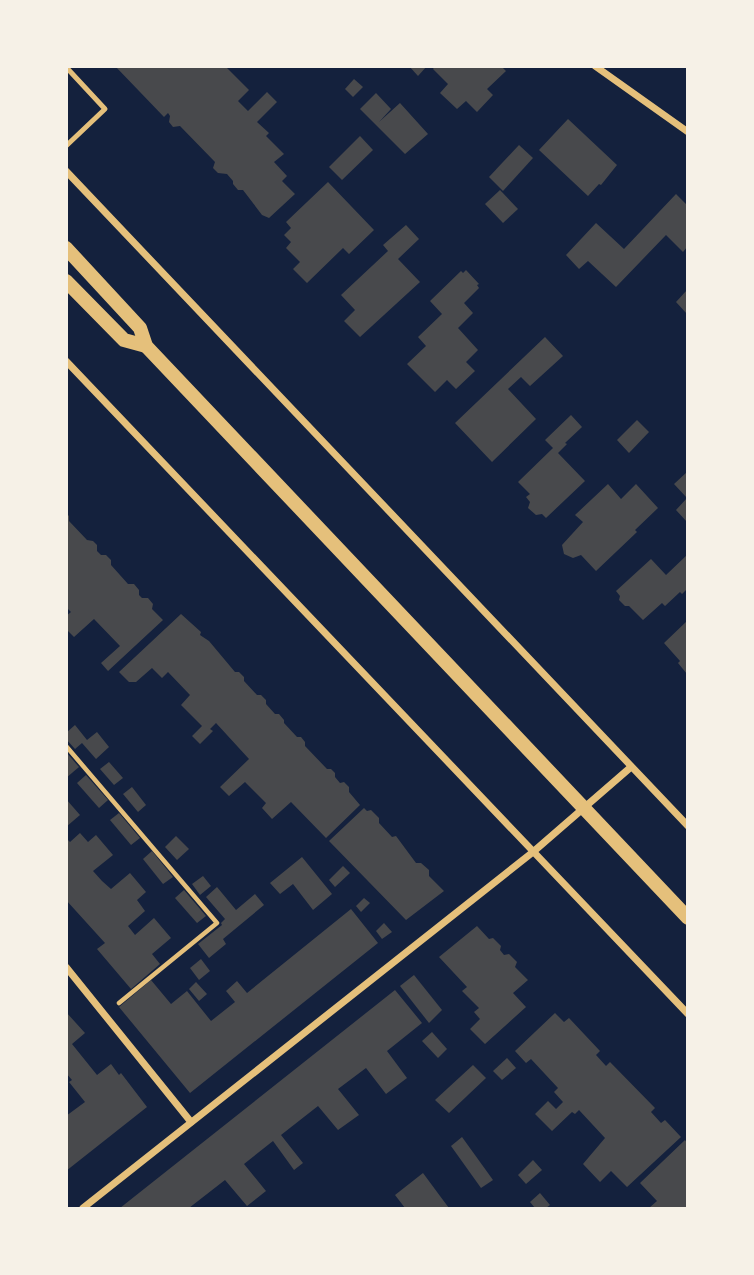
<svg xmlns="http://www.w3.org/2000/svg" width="754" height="1275" font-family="'IBM Plex Sans',sans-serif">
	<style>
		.building { fill: #48494c }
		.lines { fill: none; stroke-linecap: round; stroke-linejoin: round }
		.path { stroke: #e5c07b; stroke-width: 4.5 }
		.service { stroke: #e5c07b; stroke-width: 5 }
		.minor { stroke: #e5c07b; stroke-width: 7 }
		.secondary { stroke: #e5c07b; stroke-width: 14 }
	</style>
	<rect width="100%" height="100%" fill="#14213d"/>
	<g class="building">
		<polygon points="115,66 225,66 249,90 238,101 248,111 267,92 277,102 257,122 269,133 266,136 284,154 274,162 287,176 282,181 295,194 269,218 262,215 243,190 238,190 233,184 233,181 227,174 218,173 213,168 215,162 180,126 173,127 169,122 170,116 168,113 164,117"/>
		<polygon points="409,66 427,66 418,76"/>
		<polygon points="435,66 501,66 506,71 487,89 493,95 477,112 466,101 457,109 440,93 448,84 433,69"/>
		<polygon points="354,79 363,87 353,97 345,89"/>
		<polygon points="376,93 391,109 379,122 400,103 428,134 405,154 360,109"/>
		<polygon points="568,119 617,165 601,185 599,184 588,196 539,150"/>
		<polygon points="360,136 373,150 342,180 329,167"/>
		<polygon points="519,145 533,158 503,191 489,177"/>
		<polygon points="328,182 374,230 349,254 343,248 307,283 293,269 300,262 286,248 291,242 284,235 291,228 286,222"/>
		<polygon points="500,190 518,209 503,223 485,204"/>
		<polygon points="676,194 687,205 687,247 683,252 666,235 616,287 588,261 579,269 566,255 596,223 624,249"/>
		<polygon points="406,225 419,239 398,259 420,282 360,337 344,321 355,310 341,295 388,251 383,245"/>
		<polygon points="466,270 479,284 477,285 479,288 464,303 473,313 458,328 478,350 466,362 475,371 456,389 447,380 435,392 407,364 426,346 418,337 442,314 430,301 461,271 463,273"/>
		<polygon points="687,290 687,314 676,302"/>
		<polygon points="545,337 563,356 530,386 521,377 508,389 536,419 492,462 455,423"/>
		<polygon points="571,415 582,427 565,443 567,444 558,453 585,481 546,518 542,514 536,515 528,508 530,502 526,497 530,494 518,482 553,448 545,440"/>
		<polygon points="637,420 649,432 629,453 617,440"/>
		<polygon points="687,472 687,522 676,510 687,498 674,484"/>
		<polygon points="608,484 621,499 636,484 658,508 635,530 637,532 596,571 581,555 573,558 564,554 562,545 583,522 575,515"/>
		<polygon points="66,513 69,516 69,521 87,540 93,541 97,545 97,551 101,555 106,555 111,560 111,565 128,584 134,584 139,590 139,595 142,598 148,598 153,604 152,609 163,620 108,671 101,663 120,646 94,619 74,637 66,629 66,616 71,612 66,607"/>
		<polygon points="687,555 687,589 682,594 680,592 665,606 662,603 643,620 629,606 625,606 619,600 620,596 616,591 651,559 666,575"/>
		<polygon points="181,614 201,632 200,635 209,641 235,672 239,672 244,677 244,681 257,695 261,695 266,700 266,704 275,714 279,714 284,720 284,723 297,737 301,737 305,742 305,746 327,769 331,769 335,773 335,777 340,783 344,782 349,787 349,792 360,805 326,838 291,802 272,819 262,808 266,803 245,782 229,796 220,787 249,759 216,723 210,729 213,731 200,744 192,736 202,726 181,705 190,695 168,672 162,678 152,668 136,682 129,682 119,672"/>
		<polygon points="687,621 687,674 678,663 680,661 664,643"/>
		<polygon points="75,725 87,740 97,732 109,747 96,759 82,743 75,749 66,739 66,733"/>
		<polygon points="66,752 79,767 66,778"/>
		<polygon points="109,762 123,778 114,785 100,769"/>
		<polygon points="86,775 108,800 99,808 77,783"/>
		<polygon points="132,787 146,805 138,812 123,794"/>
		<polygon points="66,799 80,815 66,827"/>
		<polygon points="364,808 367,811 371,810 379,818 379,823 392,837 396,836 416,863 421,863 429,870 429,876 444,891 406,920 329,841"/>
		<polygon points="119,813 140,838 131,845 110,820"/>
		<polygon points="80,833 88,842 96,835 113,855 93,871 102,881 111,889 130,873 146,892 137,900 145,911 128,926 135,935 154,918 171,938 152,954 160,964 131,989 97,949 105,943 66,900 66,838 70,842"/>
		<polygon points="176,836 189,849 177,860 165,847"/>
		<polygon points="152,851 173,877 163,884 143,859"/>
		<polygon points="302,857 332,894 313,910 293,884 280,894 270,883"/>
		<polygon points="343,866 350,873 335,887 329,880"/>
		<polygon points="203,876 211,886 200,895 192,884"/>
		<polygon points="217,887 236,910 255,894 264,905 223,939 226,944 209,958 198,944 222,925 221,923 225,919 206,897"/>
		<polygon points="184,890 206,916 197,923 175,898"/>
		<polygon points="364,898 370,903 361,912 356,906"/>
		<polygon points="351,909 378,943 190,1093 119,1007 151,980 171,1004 187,991 211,1021 235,1002 226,991 237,981 247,993"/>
		<polygon points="384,923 392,932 382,939 376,931"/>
		<polygon points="477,926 489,939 493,938 501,946 500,950 504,955 509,954 517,962 515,967 528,980 513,993 526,1007 485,1044 470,1029 480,1019 474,1012 479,1008 462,991 467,987 439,957"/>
		<polygon points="201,959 210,971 199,980 190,968"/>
		<polygon points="414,975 442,1010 429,1023 400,986"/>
		<polygon points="196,982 207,994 199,1001 189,989"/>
		<polygon points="395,990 422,1023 387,1051 407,1078 386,1094 366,1068 338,1089 359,1115 338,1130 318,1106 281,1135 303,1163 294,1170 273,1141 244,1164 266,1191 247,1206 225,1180 189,1208 120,1208"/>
		<polygon points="66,1012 85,1033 72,1044 97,1075 111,1064 119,1075 121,1073 147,1107 66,1171 66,1116 85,1102 69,1082 72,1080 66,1073"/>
		<polygon points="555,1013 564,1022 569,1018 600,1051 596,1055 606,1066 610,1062 655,1108 651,1112 661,1123 665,1120 681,1137 627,1187 611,1171 600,1182 583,1164 605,1138 579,1110 575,1114 572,1112 552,1131 535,1114 548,1101 556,1109 563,1102 554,1092 558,1088 531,1059 526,1063 515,1051"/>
		<polygon points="432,1032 447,1049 438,1058 422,1041"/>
		<polygon points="507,1058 516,1068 502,1080 493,1071"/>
		<polygon points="473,1065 486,1078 449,1113 435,1100"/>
		<polygon points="462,1137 493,1180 481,1188 451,1146"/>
		<polygon points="685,1140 687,1143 687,1208 649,1208 657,1201 640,1183"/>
		<polygon points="533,1160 542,1170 526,1184 518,1175"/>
		<polygon points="423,1173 440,1196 449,1208 405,1208 395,1195"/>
		<polygon points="540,1193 550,1205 546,1208 535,1208 530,1202"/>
	</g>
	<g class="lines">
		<polyline class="path" points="66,746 217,923 119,1003"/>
		<polyline class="service" points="66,67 105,109 66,146"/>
		<g class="minor">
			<polyline points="595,66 688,132"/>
			<polyline points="66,171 688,826"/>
			<polyline points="66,361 688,1014"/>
			<polyline points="66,967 191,1122"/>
			<polyline points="83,1208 533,852 631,767"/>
		</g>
		<g class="secondary">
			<polyline points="66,248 140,328 146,346 688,918"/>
			<polyline points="66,281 124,340 146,346"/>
		</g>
	</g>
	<rect width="754" height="1275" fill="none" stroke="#f6f1e7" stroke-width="136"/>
</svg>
